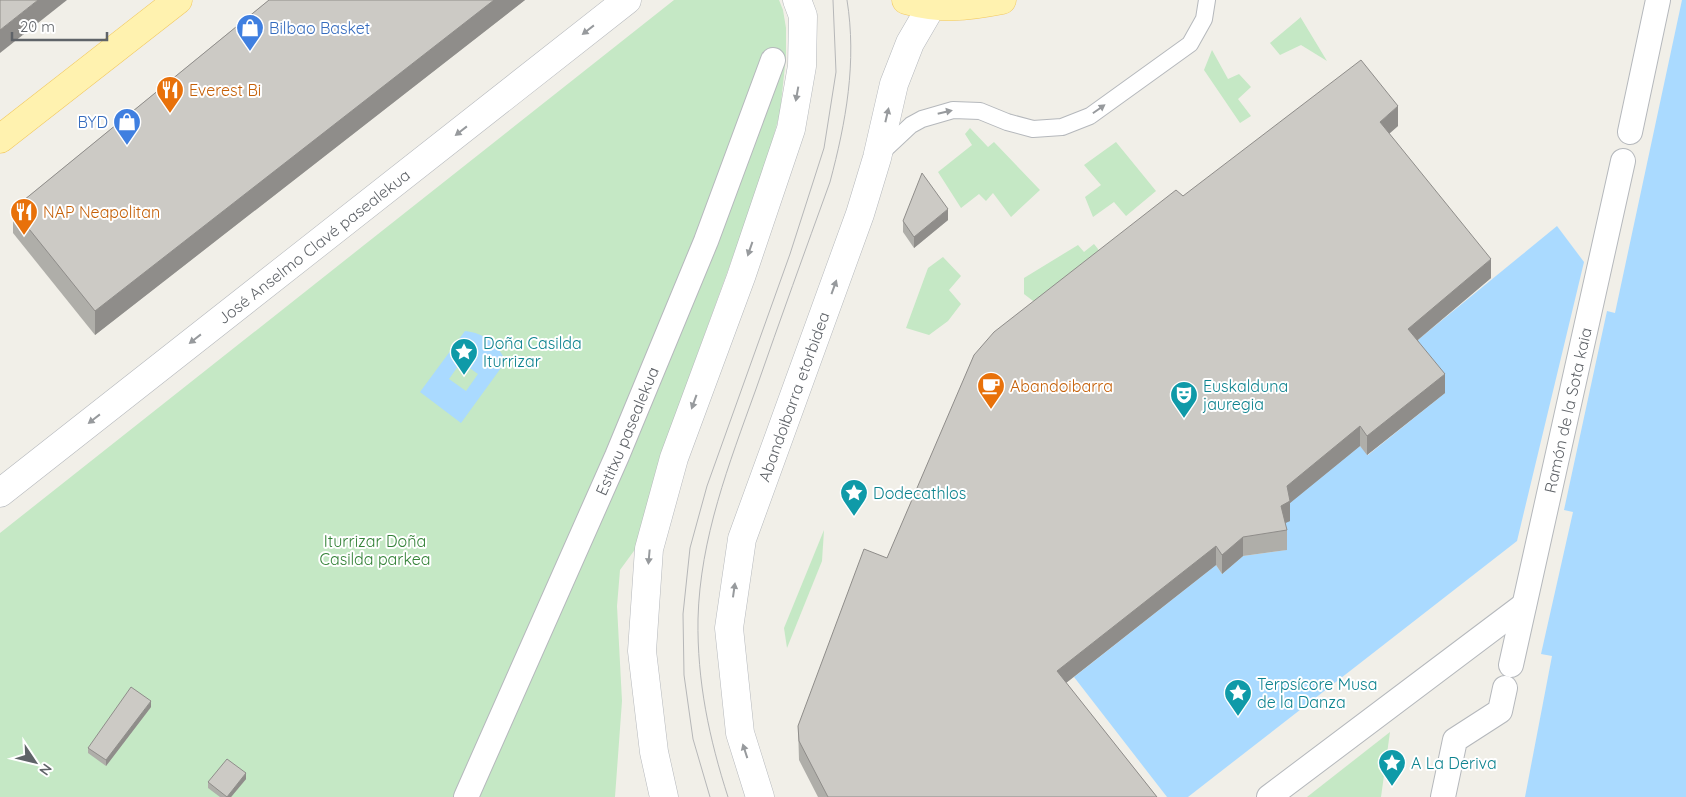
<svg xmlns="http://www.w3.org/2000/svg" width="1686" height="797" font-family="Quicksand,sans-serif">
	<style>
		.green { fill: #c5e8c5 }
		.water { fill: #aadaff; fill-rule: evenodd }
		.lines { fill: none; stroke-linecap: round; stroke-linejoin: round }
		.service-casing { stroke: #b5b8bc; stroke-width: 18 }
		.pedestrian-casing { stroke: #b5b8bc; stroke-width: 26 }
		.minor-casing { stroke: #b5b8bc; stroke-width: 29 }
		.primary-casing { stroke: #f2c960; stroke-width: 29 }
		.service { stroke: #fff; stroke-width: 16 }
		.pedestrian { stroke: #fff; stroke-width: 24 }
		.minor { stroke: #fff; stroke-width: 28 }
		.primary { stroke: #fff2af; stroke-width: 28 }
		.tram { stroke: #b6b7b8; stroke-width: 1 }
		.wall { fill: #afaea9 }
		.shaded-wall { fill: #8f8d8a }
		.building { fill: #cccac5; stroke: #8f8d8a }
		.oneway { fill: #979a9d }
		.labels { text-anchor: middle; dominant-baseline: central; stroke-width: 4; stroke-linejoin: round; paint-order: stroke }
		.shop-label { font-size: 16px; fill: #366cbe; stroke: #fff; text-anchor: start }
		.food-label { font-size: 16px; fill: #c56008; stroke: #fff; text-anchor: start }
		.street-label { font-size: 16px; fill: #5f6368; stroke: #fff }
		.culture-label { font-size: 16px; fill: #0d838f; stroke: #fff; text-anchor: start }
		.park-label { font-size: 16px; fill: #348238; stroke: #fff }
	</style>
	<rect width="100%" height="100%" fill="#f1efe8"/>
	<g class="green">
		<polygon points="674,0 779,0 783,10 786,28 786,56 780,113 763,174 680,402 639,544 620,570 617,606 622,701 615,797 0,797 0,533"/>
		<polygon points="1301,17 1301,18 1327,61 1301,45 1280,55 1270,43"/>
		<polygon points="1212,50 1228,79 1239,74 1251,87 1238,99 1251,116 1240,123 1204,70"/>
		<polygon points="970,128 988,147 994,142 1040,190 1011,217 993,193 986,201 979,194 961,208 938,172 972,145 965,134"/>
		<polygon points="1116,142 1156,191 1126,216 1114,202 1093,217 1085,197 1101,185 1084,165"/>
		<polygon points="1094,244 1106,259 1041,307 1024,294 1024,278 1078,245 1084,252"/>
		<polygon points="943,257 961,276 949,290 961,304 948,321 929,335 906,328 928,268"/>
		<polygon points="824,530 822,561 787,648 784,628"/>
		<polygon points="1390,732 1381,797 1307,797"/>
	</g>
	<g class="water">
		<polygon points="1682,0 1686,0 1686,797 1525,797 1552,656 1541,654 1573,512 1564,510 1607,311 1615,313"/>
		<polygon points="1557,226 1584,262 1517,541 1188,797 1167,797 1074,677 1216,565 1222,574 1243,556 1286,550 1281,525 1287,505 1360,446 1368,455 1445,393 1408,348"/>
		<path d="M 465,331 C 485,333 497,344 506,361 L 461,423 L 420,392 ZM 461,362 L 478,374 L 466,391 L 449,379 Z"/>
	</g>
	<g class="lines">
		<defs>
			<polyline id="service" points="880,154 911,125 922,119 953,110 980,111 1007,122 1033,129 1062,127 1090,116 1190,44 1204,19 1207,0"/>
			<g id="pedestrian">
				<polyline points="1630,132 1658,0"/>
				<path id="s1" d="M 1511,665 L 1623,161"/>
				<path id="s2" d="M 466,797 L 617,456 L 706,241 L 773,60"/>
				<polyline points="1269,797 1524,605"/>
				<polyline points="1443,797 1455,740 1500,711 1505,688"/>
			</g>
			<g id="minor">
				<path id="s3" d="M 0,493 L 627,0"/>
				<polyline points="664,797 654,752 642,651 649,549 674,458 741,277 791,129 802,66 803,16 797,0"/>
				<path id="s4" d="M 760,797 L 740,733 L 729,628 L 742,539 L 860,214 L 877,158 L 894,84 L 910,43 L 931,7"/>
			</g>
			<g id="primary">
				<path d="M 906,0 C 941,10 966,7 1002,0"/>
				<polyline points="0,139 178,0"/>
			</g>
		</defs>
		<use href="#service" class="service-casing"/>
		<use href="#pedestrian" class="pedestrian-casing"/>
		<use href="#minor" class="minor-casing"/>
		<use href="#primary" class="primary-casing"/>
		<use href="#service" class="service"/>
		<use href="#pedestrian" class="pedestrian"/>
		<use href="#minor" class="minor"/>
		<use href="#primary" class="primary"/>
		<g class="tram">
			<polyline points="710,797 693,739 684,675 683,614 690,548 707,486 790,254 824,148 836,72 833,0"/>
			<path d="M 728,797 C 709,738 697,681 698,619 C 700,538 729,464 756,389 C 780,320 805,251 830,182 C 846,122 857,62 847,0"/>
		</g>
	</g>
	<g class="wall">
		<polygon points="269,0 525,0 95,335 13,233 13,209"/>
		<polygon points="1398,126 1389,133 1491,278 1418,340 1445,393 1367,455 1360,446 1290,503 1290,521 1285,523 1287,530 1287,550 1243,556 1222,574 1216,565 1066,683 1157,797 818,797 799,760 798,726 887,558 1183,196"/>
		<polygon points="948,220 914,248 903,232 903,221"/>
		<polygon points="151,707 106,766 88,753 88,748"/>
		<polygon points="246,779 231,797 220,797 208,788 208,782"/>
	</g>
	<g class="shaded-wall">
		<polygon points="38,0 67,0 0,53 0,30"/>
		<polygon points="494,0 525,0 95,335 95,311"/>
		<polygon points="1398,106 1398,126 1380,142 1380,122"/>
		<polygon points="948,209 948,220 914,248 914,237"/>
		<polygon points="1491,259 1491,278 1408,348 1408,329"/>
		<polygon points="1445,374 1445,393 1367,455 1367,436"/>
		<polygon points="1360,426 1360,446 1290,503 1290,521 1281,525 1281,506 1287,486"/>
		<polygon points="1243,537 1243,556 1222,574 1222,555"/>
		<polygon points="1216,546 1216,565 1057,690 1057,671"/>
		<polygon points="151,701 151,707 106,766 106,760"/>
		<polygon points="246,773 246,779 231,797 227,797"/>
	</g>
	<g class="building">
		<polygon points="0,0 38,0 0,30"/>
		<polygon points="269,0 494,0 95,311 13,209"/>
		<polygon points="1361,60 1398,106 1380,122 1491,259 1408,329 1445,374 1367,436 1360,426 1287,486 1290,501 1281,506 1287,530 1243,537 1222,555 1216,546 1057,671 1157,797 828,797 799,741 798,726 864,549 887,558 974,355 994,332 1176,190 1183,196"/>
		<polygon points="922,173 948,209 914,237 903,221"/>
		<polygon points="131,687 151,701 106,760 88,748"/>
		<polygon points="227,759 246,773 227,797 208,782"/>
	</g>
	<defs><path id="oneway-solid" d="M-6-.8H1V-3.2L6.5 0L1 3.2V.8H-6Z" transform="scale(1.25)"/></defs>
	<g class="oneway">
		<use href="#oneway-solid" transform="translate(588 30) rotate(142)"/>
		<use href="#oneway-solid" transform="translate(797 94) rotate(100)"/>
		<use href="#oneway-solid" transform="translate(1099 109) rotate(-35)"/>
		<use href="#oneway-solid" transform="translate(945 112) rotate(-13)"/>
		<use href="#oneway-solid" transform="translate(887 115) rotate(-77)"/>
		<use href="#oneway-solid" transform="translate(461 131) rotate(142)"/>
		<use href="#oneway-solid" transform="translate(750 249) rotate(109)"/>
		<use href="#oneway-solid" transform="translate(834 287) rotate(-70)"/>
		<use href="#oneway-solid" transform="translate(195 339) rotate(142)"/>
		<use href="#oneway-solid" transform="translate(694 402) rotate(110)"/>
		<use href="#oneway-solid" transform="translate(94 419) rotate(142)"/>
		<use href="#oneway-solid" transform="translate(649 557) rotate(95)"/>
		<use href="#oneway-solid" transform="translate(734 590) rotate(-82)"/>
		<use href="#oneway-solid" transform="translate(745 751) rotate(-108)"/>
	</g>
	<defs>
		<symbol id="shop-pin" viewBox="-11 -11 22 30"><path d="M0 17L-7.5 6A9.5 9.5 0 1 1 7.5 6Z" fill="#3f7fe0" stroke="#fff"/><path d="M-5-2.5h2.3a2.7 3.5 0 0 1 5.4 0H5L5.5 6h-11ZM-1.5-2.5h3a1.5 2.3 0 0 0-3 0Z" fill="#fff"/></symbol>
		<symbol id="restaurant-pin" viewBox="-11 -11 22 30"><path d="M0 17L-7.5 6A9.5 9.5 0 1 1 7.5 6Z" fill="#e8710a" stroke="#fff"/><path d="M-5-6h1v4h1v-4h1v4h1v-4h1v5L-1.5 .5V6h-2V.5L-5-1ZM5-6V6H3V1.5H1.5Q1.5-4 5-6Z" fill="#fff"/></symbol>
		<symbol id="sight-pin" viewBox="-11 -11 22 30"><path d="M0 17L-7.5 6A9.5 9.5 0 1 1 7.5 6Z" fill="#0f9aa8" stroke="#fff"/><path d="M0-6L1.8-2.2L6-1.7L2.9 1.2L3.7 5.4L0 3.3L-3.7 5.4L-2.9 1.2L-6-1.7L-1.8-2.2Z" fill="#fff"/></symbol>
		<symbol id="cafe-pin" viewBox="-11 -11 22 30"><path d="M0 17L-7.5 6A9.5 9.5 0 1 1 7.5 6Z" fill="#e8710a" stroke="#fff"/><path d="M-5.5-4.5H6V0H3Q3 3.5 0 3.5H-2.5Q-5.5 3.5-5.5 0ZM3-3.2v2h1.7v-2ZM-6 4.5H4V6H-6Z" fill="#fff"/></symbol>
		<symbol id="theatre-pin" viewBox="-11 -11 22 30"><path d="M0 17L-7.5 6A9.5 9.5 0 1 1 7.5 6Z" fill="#0f9aa8" stroke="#fff"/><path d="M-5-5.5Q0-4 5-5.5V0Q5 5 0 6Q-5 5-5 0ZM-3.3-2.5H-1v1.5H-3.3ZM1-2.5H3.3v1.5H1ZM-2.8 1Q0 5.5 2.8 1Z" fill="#fff"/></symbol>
	</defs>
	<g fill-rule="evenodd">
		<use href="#shop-pin" x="234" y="12" width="32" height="43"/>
		<use href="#restaurant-pin" x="154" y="74" width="32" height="43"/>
		<use href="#shop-pin" x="111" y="106" width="32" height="43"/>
		<use href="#restaurant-pin" x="8" y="196" width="32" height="43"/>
		<use href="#sight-pin" x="448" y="336" width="32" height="43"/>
		<use href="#cafe-pin" x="975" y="370" width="32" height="43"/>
		<use href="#theatre-pin" x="1168" y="379" width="32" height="43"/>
		<use href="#sight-pin" x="838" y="477" width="32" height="43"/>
		<use href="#sight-pin" x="1222" y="677" width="32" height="43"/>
		<use href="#sight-pin" x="1376" y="747" width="32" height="43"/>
	</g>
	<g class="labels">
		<g class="shop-label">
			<text x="269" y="28">Bilbao Basket</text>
			<text x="108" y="122" text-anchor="end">BYD</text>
		</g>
		<g class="food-label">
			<text x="189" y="90">Everest Bi</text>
			<text x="43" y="212">NAP Neapolitan</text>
			<text x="1010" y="386">Abandoibarra</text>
		</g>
		<g class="street-label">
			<text stroke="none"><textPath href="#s3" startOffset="399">José Anselmo Clavé pasealekua</textPath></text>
			<text stroke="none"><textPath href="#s4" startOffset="414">Abandoibarra etorbidea</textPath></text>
			<text stroke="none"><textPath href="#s1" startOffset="261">Ramón de la Sota kaia</textPath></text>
			<text stroke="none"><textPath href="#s2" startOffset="400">Estitxu pasealekua</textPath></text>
		</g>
		<g class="culture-label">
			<text x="483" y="343">Doña Casilda<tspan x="483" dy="18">Iturrizar</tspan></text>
			<text x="1203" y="386">Euskalduna<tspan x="1203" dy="18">jauregia</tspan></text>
			<text x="873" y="493">Dodecathlos</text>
			<text x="1257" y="684">Terpsícore Musa<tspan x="1257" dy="18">de la Danza</tspan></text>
			<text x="1411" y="763">A La Deriva</text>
		</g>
		<g class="park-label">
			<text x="375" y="541">Iturrizar Doña<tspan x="375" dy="18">Casilda parkea</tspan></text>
		</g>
	</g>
	<g transform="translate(35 762) rotate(125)" stroke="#ffffff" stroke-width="4" paint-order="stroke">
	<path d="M0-4L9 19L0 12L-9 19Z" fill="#5f6368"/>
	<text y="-8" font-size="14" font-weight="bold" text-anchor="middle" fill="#5f6368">N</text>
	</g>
	<path d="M12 32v8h95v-8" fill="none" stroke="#5f6368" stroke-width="2.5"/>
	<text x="20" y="32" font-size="15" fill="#5f6368" stroke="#ffffff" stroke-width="4" paint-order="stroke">20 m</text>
</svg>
